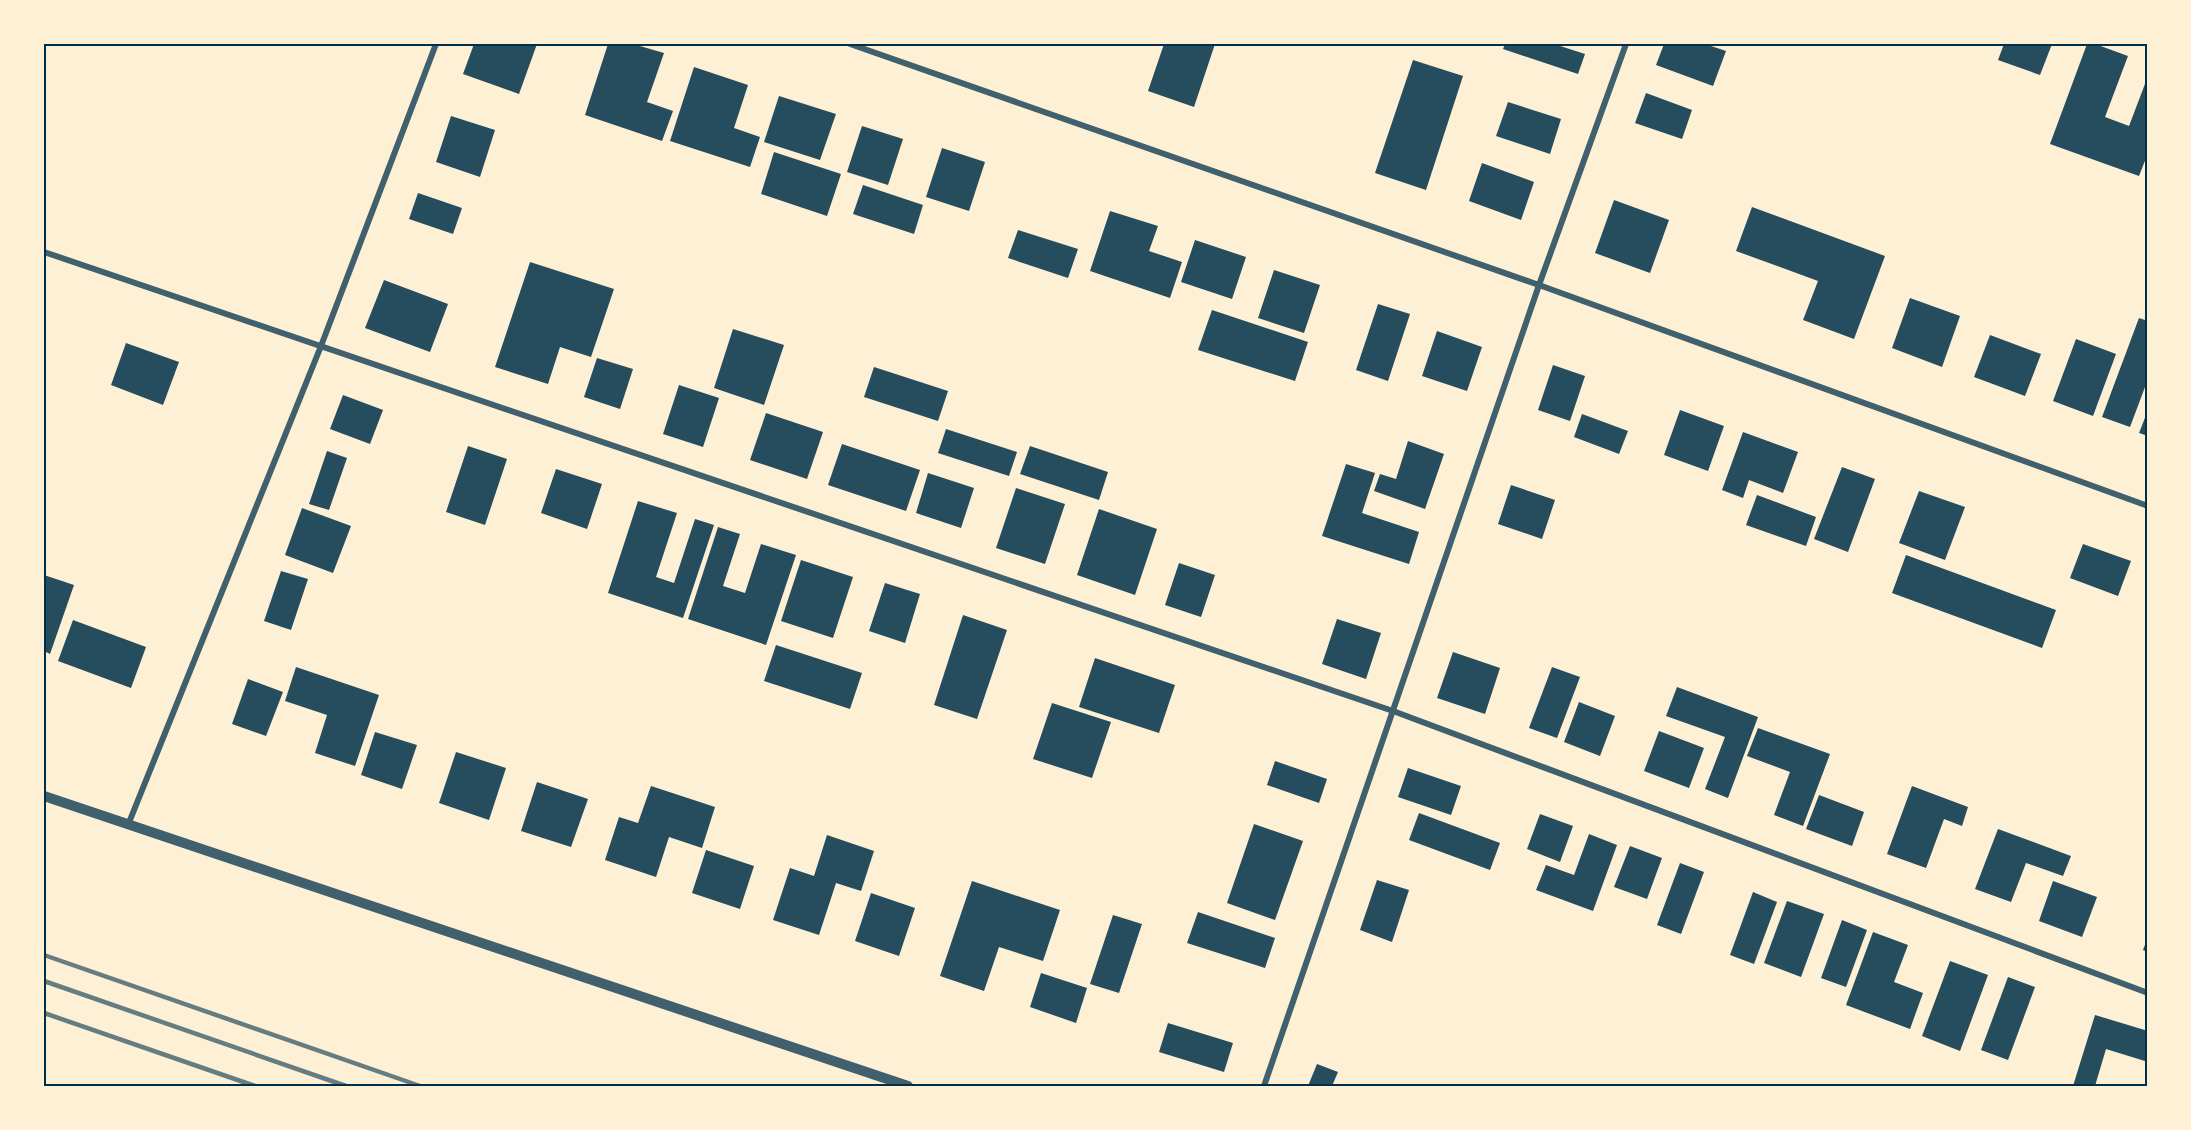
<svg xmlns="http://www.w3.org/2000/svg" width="2191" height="1130" font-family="Barlow,sans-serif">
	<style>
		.building { fill: #264d5e }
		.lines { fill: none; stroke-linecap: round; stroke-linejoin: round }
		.minor { stroke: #3f606c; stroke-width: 6 }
		.tertiary { stroke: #3f606c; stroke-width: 10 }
		.rail { stroke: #657d81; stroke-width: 4.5 }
		.neatline { fill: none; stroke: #003049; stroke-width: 2 }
	</style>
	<rect width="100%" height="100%" fill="#fdf0d5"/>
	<g class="building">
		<polygon points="474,44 537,44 519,94 463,74"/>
		<polygon points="608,44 633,44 664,53 647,102 673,111 662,141 585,115"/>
		<polygon points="1164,44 1215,44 1194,107 1148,91"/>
		<polygon points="1505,44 1554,44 1585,54 1578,74 1503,49"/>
		<polygon points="1664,44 1705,44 1726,51 1713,86 1656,65"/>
		<polygon points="2004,44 2052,44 2040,75 1998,60"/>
		<polygon points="2087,44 2095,44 2128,56 2105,117 2129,126 2148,76 2148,153 2139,176 2050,144"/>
		<polygon points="1413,60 1463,76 1426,190 1375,173"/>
		<polygon points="694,67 748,85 734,128 760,137 750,167 670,141"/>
		<polygon points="1646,93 1692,110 1682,139 1635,123"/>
		<polygon points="779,96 836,114 820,160 764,142"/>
		<polygon points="1508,102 1561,119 1550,154 1496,136"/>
		<polygon points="451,116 495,130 480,177 436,162"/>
		<polygon points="862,126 903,139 888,185 847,172"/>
		<polygon points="942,148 985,162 969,211 926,197"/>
		<polygon points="774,152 841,174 827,216 761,194"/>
		<polygon points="1482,163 1534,182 1521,220 1469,201"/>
		<polygon points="863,185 923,205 914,234 853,214"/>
		<polygon points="418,193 462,208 453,234 409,219"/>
		<polygon points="1614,200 1669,220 1650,273 1595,253"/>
		<polygon points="1752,207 1885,256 1854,339 1803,320 1818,281 1736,251"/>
		<polygon points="1110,211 1158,226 1149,251 1182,262 1170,298 1090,271"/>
		<polygon points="1018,230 1078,249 1068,278 1008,258"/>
		<polygon points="1195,240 1246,257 1232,299 1181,282"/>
		<polygon points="530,262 614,289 591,357 560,347 548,384 495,367"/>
		<polygon points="1274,270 1320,285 1304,333 1258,318"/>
		<polygon points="384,280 448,304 430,352 365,328"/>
		<polygon points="1910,298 1960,316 1942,367 1892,348"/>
		<polygon points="1378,304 1410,314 1388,381 1356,370"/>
		<polygon points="1212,310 1308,342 1295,381 1198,350"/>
		<polygon points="2139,318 2148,321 2148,379 2130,427 2102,417"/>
		<polygon points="733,329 784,345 764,405 714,388"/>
		<polygon points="1437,331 1482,347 1467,391 1422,376"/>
		<polygon points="1990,335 2041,354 2025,396 1974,377"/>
		<polygon points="2076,339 2116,354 2093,416 2053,401"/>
		<polygon points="126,343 179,362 163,405 111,385"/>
		<polygon points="597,358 633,369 620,409 584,397"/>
		<polygon points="1553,365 1585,376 1570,421 1538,410"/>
		<polygon points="874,367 948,391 938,421 864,397"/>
		<polygon points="679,385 719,398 703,447 663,434"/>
		<polygon points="343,395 383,410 370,444 330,429"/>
		<polygon points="1680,410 1724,426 1708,471 1664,455"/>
		<polygon points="2148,410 2148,436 2139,433"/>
		<polygon points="766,413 823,432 807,479 750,460"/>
		<polygon points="1582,414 1628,431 1619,454 1574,437"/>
		<polygon points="946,429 1017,452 1009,476 938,453"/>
		<polygon points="1743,432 1798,452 1783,493 1749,480 1743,498 1722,490"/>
		<polygon points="1408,441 1444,454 1425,509 1374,491 1380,474 1396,479"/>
		<polygon points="842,444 920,470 906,511 828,485"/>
		<polygon points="468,446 507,459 485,525 446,512"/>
		<polygon points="1030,446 1108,472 1099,500 1020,474"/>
		<polygon points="327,451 347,458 329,510 309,504"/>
		<polygon points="1346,464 1375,473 1362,513 1419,532 1409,564 1322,536"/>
		<polygon points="1842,467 1875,479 1848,552 1814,539"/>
		<polygon points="556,469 602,484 587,529 541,513"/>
		<polygon points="928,473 974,488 961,528 916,513"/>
		<polygon points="1511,485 1555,500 1542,539 1498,524"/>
		<polygon points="1016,488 1065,504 1045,564 996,548"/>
		<polygon points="1919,491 1965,507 1945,560 1899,543"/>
		<polygon points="1757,495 1816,517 1806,546 1746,525"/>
		<polygon points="638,501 677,513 656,577 674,583 695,519 714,525 683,618 608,593"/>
		<polygon points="302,508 351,526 333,573 285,555"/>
		<polygon points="1099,509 1157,529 1135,595 1077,575"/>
		<polygon points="718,527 740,534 723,586 745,593 761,544 796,555 766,645 688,619"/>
		<polygon points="2083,544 2131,561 2118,596 2070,578"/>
		<polygon points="1906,555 2056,610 2042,648 1892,593"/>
		<polygon points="801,560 853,577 833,638 781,621"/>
		<polygon points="1179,563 1215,575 1201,617 1165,605"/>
		<polygon points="281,571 308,579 291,630 264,621"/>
		<polygon points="44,575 74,585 50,654 44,651"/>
		<polygon points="885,583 920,594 905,643 869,631"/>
		<polygon points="963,615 1007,630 977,719 934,705"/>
		<polygon points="1337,619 1381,633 1366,679 1322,664"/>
		<polygon points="73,620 146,647 131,688 58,661"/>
		<polygon points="776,645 862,673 850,709 764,681"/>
		<polygon points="1453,652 1500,668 1485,714 1437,698"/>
		<polygon points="1095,658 1175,685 1159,733 1079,707"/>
		<polygon points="296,667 379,695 355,766 315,753 327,715 285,701"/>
		<polygon points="1552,667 1580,677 1557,738 1529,728"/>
		<polygon points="248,679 283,692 266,736 232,724"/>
		<polygon points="1677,687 1758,717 1728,798 1705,789 1725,737 1666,716"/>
		<polygon points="1579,702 1615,716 1600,756 1564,742"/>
		<polygon points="1052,703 1111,722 1092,778 1033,759"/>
		<polygon points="1758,728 1830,754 1803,826 1774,815 1790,772 1747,756"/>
		<polygon points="1659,731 1704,748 1689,788 1644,771"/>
		<polygon points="375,732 417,745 402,789 361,775"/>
		<polygon points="456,752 506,768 489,820 439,803"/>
		<polygon points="1275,761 1327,779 1319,803 1267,785"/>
		<polygon points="1408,768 1461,786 1451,815 1398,797"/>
		<polygon points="537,782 588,799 571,847 521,831"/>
		<polygon points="651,786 715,807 702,848 669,837 656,877 605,860 619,817 638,823"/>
		<polygon points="1912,786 1968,807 1962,826 1944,819 1926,868 1887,854"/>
		<polygon points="1819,795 1864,812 1852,846 1806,829"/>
		<polygon points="1419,813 1500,843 1490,870 1409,840"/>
		<polygon points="1540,814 1573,826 1560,862 1527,849"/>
		<polygon points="1254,824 1303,841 1275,920 1227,903"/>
		<polygon points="1998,829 2071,856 2063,876 2026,863 2011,902 1975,889"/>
		<polygon points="1589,834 1617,845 1593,911 1536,890 1546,865 1574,875"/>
		<polygon points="827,835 874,851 861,891 836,883 819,935 773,920 790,868 814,876"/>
		<polygon points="1630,846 1662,858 1647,899 1614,887"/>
		<polygon points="706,850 754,866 740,909 692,893"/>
		<polygon points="1680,863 1704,872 1681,934 1657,925"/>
		<polygon points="1377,880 1409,890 1392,942 1360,930"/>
		<polygon points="972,881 1060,910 1043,961 999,947 984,991 940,976"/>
		<polygon points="2053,881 2097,897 2082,937 2039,921"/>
		<polygon points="1753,892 1777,902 1754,964 1730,955"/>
		<polygon points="871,893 915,908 899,956 855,941"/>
		<polygon points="1787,901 1824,914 1801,977 1764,963"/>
		<polygon points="1198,912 1275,938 1265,968 1187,943"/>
		<polygon points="1113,915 1142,924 1119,993 1090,984"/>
		<polygon points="1842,920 1867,930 1846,987 1821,978"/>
		<polygon points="1873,932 1908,945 1894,982 1923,993 1910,1029 1846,1005"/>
		<polygon points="2148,937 2148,952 2143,950"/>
		<polygon points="1950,961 1988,975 1960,1051 1922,1036"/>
		<polygon points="1041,973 1087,988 1076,1023 1030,1007"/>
		<polygon points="2008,977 2035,987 2008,1060 1981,1050"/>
		<polygon points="2095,1015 2148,1031 2148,1062 2106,1049 2095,1086 2073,1086"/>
		<polygon points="1168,1023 1233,1043 1224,1072 1159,1052"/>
		<polygon points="1317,1064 1338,1072 1332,1086 1308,1086"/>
	</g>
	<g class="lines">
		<g class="minor">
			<polyline points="850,44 1539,285 2148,506"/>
			<polyline points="44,252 1393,711 2148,993"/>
			<polyline points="128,825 321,346 436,44"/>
			<polyline points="1264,1086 1539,285 1626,44"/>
		</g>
		<polyline class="tertiary" points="44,796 908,1086"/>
		<g class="rail">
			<polyline points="44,955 420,1086"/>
			<polyline points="44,981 346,1086"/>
			<polyline points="44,1013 255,1086"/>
		</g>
	</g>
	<rect width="2191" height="1130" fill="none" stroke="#fdf0d5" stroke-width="90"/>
	<rect x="45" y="45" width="2101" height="1040" class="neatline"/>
</svg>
